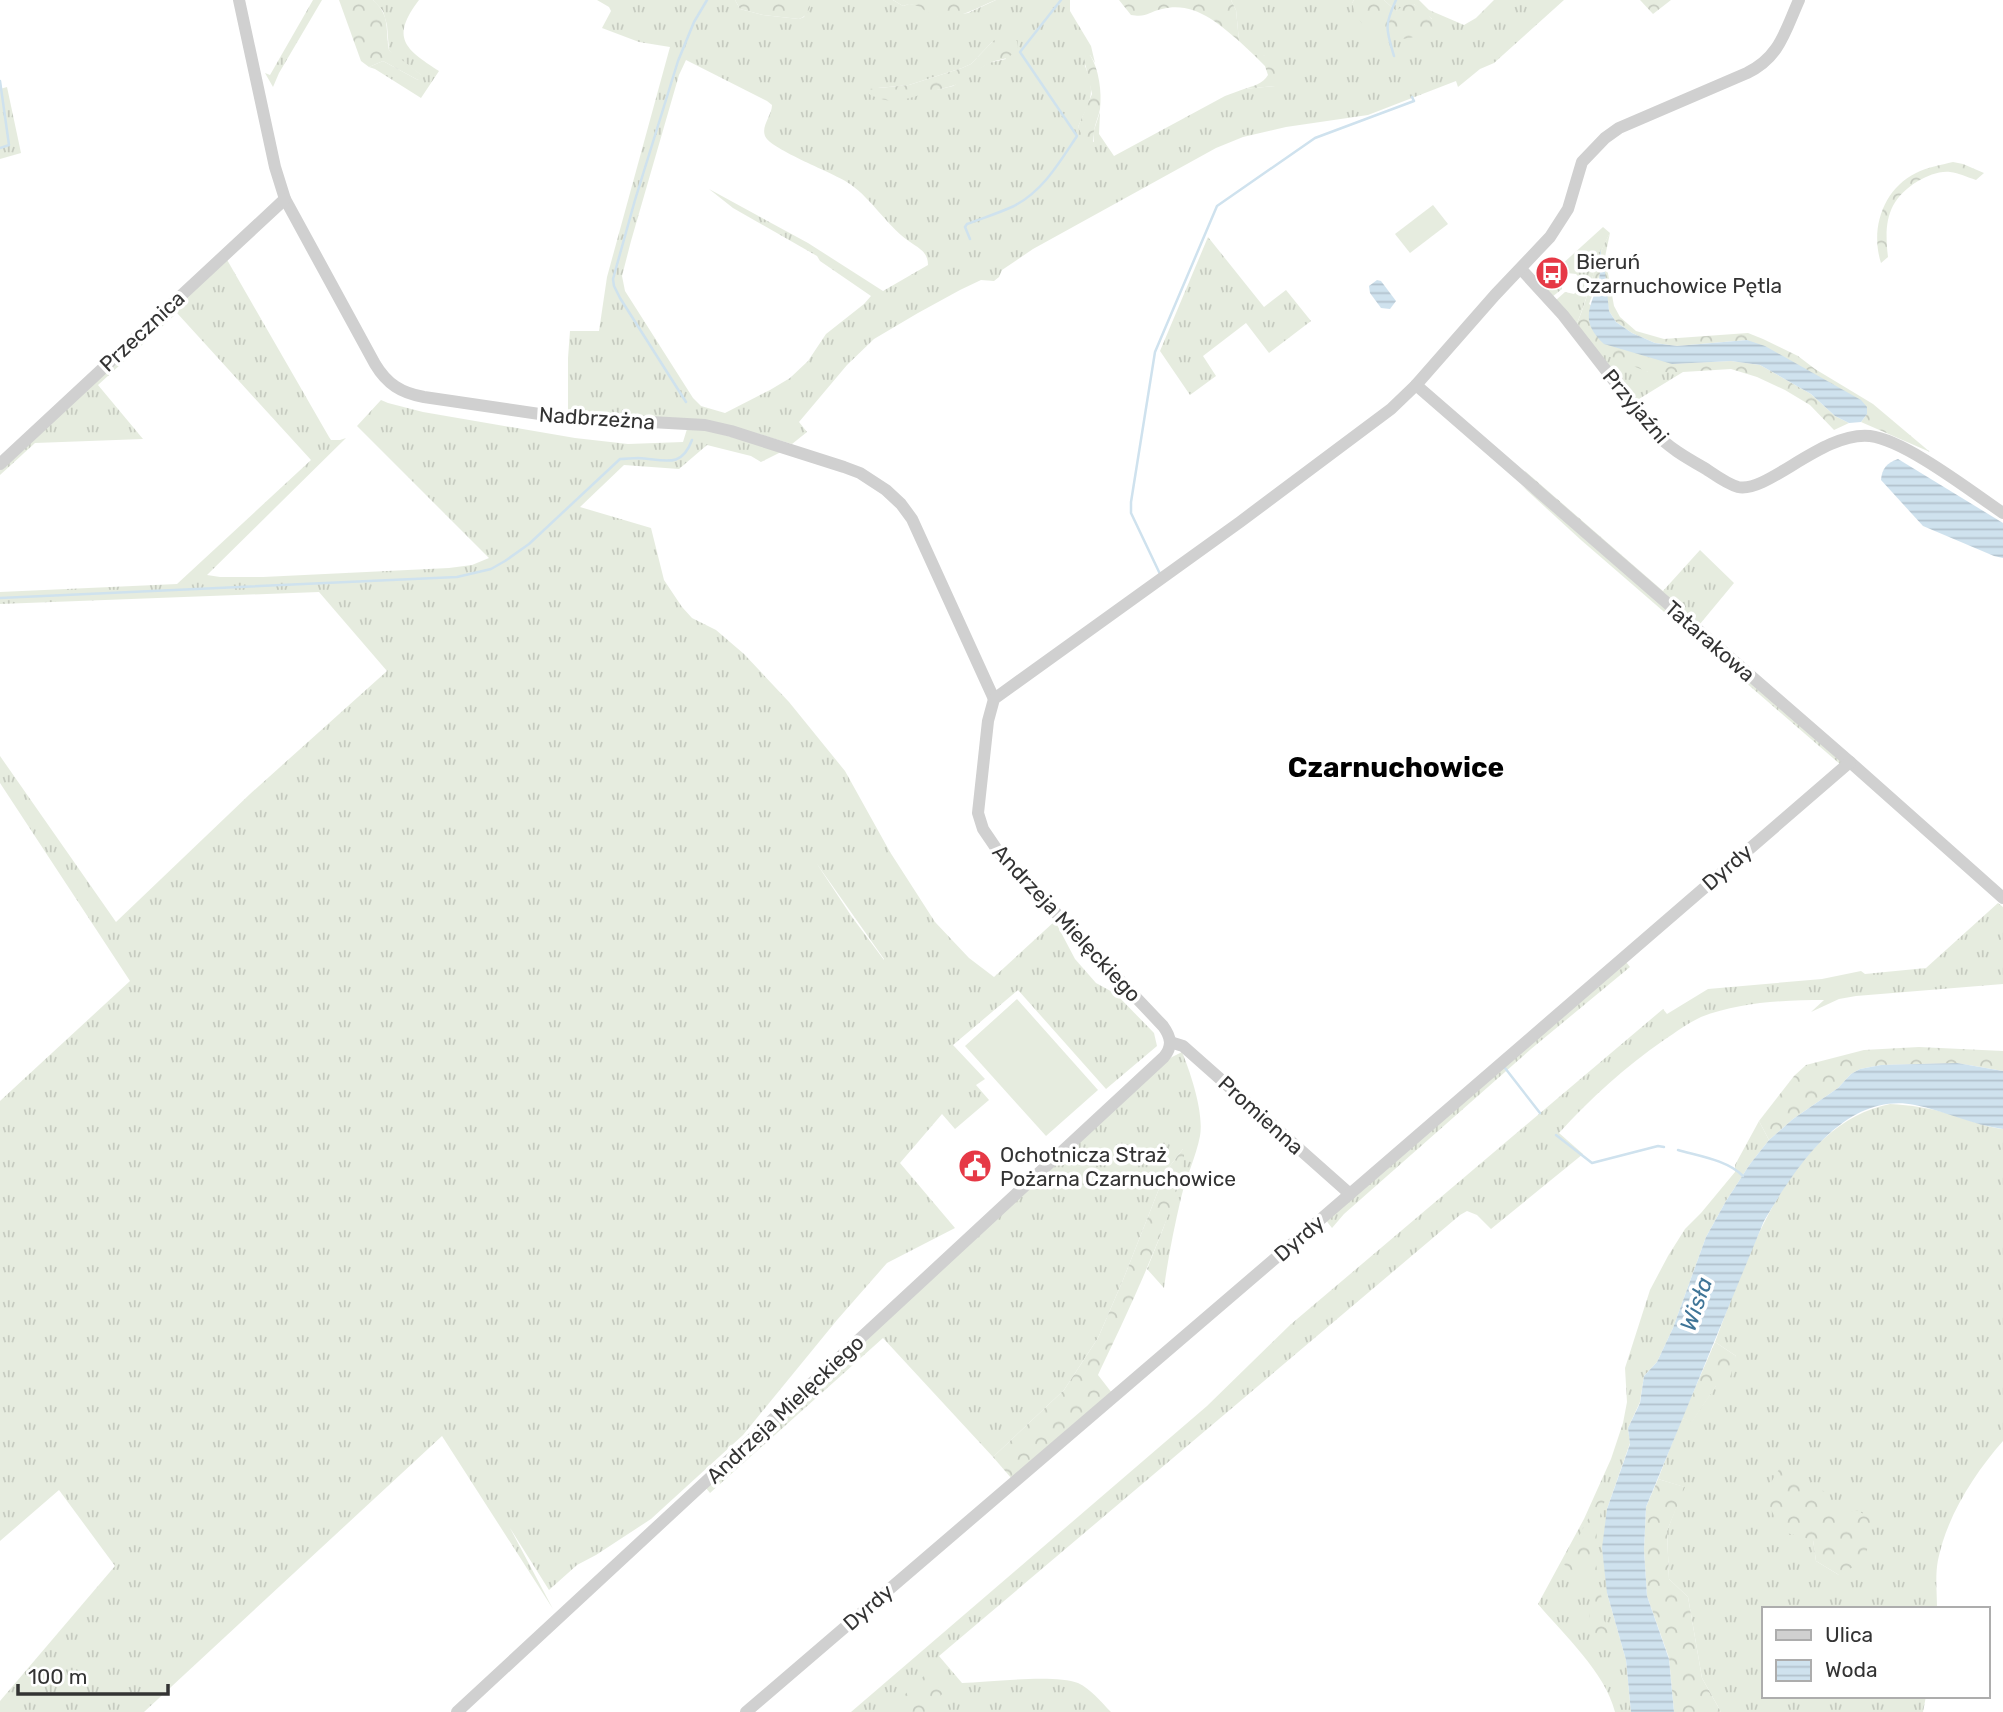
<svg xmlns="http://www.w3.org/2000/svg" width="2003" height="1712" font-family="Rubik,sans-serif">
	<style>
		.grass { fill: url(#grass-tufts); fill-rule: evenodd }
		.forest { fill: url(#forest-crowns) }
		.pitch { fill: #e6ecdf }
		.water { fill: url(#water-rules) }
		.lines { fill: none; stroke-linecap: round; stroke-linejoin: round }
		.stream { stroke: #cfe2ee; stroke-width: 2.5 }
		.minor { stroke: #d0d0d0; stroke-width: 12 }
		.labels { text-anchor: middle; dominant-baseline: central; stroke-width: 7; stroke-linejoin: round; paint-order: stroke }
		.poi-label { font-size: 21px; fill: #333; stroke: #fff; text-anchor: start }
		.street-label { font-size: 21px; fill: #333; stroke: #fff }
		.water-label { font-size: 23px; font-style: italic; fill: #3f7597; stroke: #fff }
		.district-label { font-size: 28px; font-weight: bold; fill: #000; stroke: #fff }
	</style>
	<defs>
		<pattern id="grass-tufts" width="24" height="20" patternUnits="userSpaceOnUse" patternTransform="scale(1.75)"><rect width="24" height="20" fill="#e6ecdf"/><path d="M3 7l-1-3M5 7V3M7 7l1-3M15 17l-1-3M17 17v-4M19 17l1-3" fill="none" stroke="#c6cbc0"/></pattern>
		<pattern id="forest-crowns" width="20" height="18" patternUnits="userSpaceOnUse" patternTransform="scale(1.75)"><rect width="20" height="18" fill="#e6ecdf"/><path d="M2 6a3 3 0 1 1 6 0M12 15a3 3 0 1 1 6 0" fill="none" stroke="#c6cbc0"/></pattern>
		<pattern id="water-rules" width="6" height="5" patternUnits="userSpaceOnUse" patternTransform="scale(1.75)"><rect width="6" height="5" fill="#cfe2ee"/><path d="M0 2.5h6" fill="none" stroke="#b2c2cd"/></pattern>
	</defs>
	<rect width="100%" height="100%" fill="#fff"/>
	<g class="grass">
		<polygon points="313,0 322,0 279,73 273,87 265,73 270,75"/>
		<path d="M 373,0 L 419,0 C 390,38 405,49 439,71 L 421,98 L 375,69 L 369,67 L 383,61 L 418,80 L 421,75 L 394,55 L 389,50 L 387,25 L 383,11 Z"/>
		<path d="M 597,0 L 735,0 L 740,9 L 763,15 L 799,19 L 804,17 L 810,0 L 893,0 L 903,6 L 909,4 L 918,5 L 939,17 L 968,13 L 996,0 L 1070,0 L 1070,11 L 1091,46 L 1095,63 L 1090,55 L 1085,66 C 1097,96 1089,101 1078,127 L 1084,137 L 1094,142 L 1093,133 L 1100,112 L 1099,134 L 1114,156 L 1225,96 L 1244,89 L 1275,86 L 1264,55 L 1254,55 L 1239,41 L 1236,10 L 1231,0 L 1354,0 L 1352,3 L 1432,19 L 1414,4 L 1396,11 L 1384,0 L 1419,0 L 1429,10 L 1464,25 L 1476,18 L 1494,0 L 1564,0 L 1494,63 L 1480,69 L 1458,87 L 1456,81 L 1368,115 L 1286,127 L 1243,137 L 1216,148 L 1033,249 L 1002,270 L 999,277 L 994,281 L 981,280 L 960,290 L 918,313 L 874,339 L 847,365 L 799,422 L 807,432 L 792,444 L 759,434 L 568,414 L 568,358 L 570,331 L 599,331 L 607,277 L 670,47 L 639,42 L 602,28 L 611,11 L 609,7 ZM 992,42 L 1006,59 L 988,63 L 953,86 L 936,90 L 878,88 L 909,85 L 962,68 L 971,64 ZM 686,60 L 767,101 L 772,105 C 772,115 761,126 765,136 C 771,150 835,173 850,184 C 873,200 888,228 913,244 C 922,250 928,254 928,265 L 883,291 L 808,243 L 709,189 L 733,208 L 817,256 L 820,261 L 871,296 L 864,304 L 826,334 L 808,361 L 790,378 L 770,390 L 725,413 L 701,406 L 693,398 L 625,291 L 622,276 L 631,241 L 679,75 Z"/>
		<polygon points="7,87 21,153 0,159 0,89"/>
		<path d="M 1603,227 L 1610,233 C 1594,262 1590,293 1577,323 L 1648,372 L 1683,372 L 1634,402 L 1556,300 L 1565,292 L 1574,294 C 1582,287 1584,281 1576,274 L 1567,273 L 1560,266 Z"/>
		<polygon points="1208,237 1264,307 1286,290 1311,321 1269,353 1246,323 1203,356 1216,376 1190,395 1160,351"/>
		<path d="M 226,258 L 329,437 L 331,440 L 340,440 L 346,438 L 207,575 L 220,577 L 263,577 L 449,568 L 472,565 L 489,558 L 357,426 L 381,400 L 388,403 L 423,412 L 575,438 L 628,444 L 683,442 L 687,429 L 706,430 L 783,451 L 761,462 L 751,456 L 707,445 L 679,469 L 624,465 L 580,507 L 651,528 L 664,580 L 682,607 L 692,618 L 716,630 L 744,654 L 789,702 L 845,771 L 890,852 L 935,922 L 969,958 L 994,977 L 1055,921 L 1075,959 L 1096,983 L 1116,994 L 1154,1033 L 1157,1046 L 1106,1089 L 1018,990 L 953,1045 L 985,1079 L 976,1085 L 989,1100 L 955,1129 L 942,1114 L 900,1163 L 955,1228 L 887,1263 L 837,1320 L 743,1435 L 651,1519 L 596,1555 L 577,1565 L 549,1590 L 510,1528 L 553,1609 L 442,1436 L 144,1712 L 0,1712 L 0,1701 L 115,1566 L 59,1490 L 0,1541 L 0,1101 L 130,981 L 0,783 L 0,756 L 116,922 L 250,794 L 387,671 L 319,592 L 0,604 L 0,592 L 177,584 L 311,460 L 177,313 L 98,385 L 143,439 L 35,443 L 0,475 L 0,467 ZM 817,864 L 884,959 L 884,960 L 852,917 Z"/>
		<polygon points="1559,272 1564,276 1561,282 1562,289 1552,297 1541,285 1548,276 1552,280"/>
		<polygon points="1525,471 1663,591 1700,550 1734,583 1700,624 1527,478"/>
		<polygon points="1521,485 1553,509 1841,759 1841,765 1581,540"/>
		<path d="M 1998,903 L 2003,907 L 2003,984 L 1856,996 L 1839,999 L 1811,1012 L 1824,1000 C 1784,1000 1740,1002 1701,1017 C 1688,1023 1676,1032 1664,1040 C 1625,1067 1591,1098 1559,1133 L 1583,1154 L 1491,1229 L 1477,1215 L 1467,1211 L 1460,1215 L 939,1656 L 962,1683 C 989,1682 1055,1674 1078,1683 C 1091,1689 1101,1702 1111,1712 L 851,1712 L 1207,1406 L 1290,1325 L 1663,1009 L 1667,1014 L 1708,989 L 1822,979 L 1861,971 L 1865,974 L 1926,968 Z"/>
		<polygon points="1626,962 1630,967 1531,1049 1344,1214 1332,1228 1325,1219"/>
		<path d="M 1182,1052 C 1191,1074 1204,1113 1200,1136 C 1196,1157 1186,1177 1181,1198 C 1174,1228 1168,1258 1164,1288 L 1147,1269 L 1163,1229 L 1181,1176 L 1183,1149 L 1166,1171 L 1123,1280 L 1098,1338 L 1064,1390 L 993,1457 L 883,1338 L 710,1493 L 706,1488 L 1168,1059 Z"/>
		<path d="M 1890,1104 C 1911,1105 1930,1108 1950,1114 C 1968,1119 1984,1127 2003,1129 L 2003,1441 C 1974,1474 1947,1516 1938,1560 C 1935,1575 1937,1593 1937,1609 L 1763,1609 L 1763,1696 L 1926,1696 L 1923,1712 L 1721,1712 L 1702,1678 L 1688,1597 L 1669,1579 L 1667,1531 L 1684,1487 L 1658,1479 L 1682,1418 L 1692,1421 L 1736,1356 L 1715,1342 C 1747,1258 1790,1124 1890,1104 ZM 1813,1540 L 1839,1575 L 1816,1561 Z"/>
		<path d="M 1759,1121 L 1769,1140 L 1750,1164 L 1726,1201 L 1706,1237 L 1673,1328 L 1657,1362 L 1644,1376 L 1640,1402 L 1628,1428 L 1630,1443 L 1607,1509 L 1607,1593 L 1626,1660 L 1631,1712 L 1615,1712 C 1605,1672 1564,1635 1538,1604 L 1584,1519 L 1611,1459 L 1623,1423 L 1627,1402 L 1625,1368 L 1650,1290 L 1668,1256 L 1685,1229 L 1701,1213 L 1735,1172 L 1735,1165 Z"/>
	</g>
	<g class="forest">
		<path d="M 339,0 L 373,0 C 391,16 385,29 389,50 L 424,77 L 418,80 L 383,61 L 369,67 L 361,61 Z"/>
		<path d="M 735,0 L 810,0 C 811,9 808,15 799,19 L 763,15 L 740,9 Z"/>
		<path d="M 893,0 L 996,0 C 980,6 956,21 938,17 C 924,14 919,0 903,6 Z"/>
		<path d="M 1119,0 L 1231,0 L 1236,10 L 1239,41 C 1217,22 1193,1 1162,9 C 1148,12 1147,18 1131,15 Z"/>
		<path d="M 1354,0 L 1384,0 L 1396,11 L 1404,5 L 1414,4 C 1423,10 1436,18 1433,30 C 1400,46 1363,43 1352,3 Z"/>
		<polygon points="1640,0 1671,0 1653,14"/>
		<path d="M 1000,36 L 1011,36 L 1017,41 L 1018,47 C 1008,63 999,57 986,65 C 978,69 972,77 964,81 C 955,86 947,87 937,90 C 912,96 894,108 869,94 L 869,89 L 909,85 L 962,68 L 971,64 L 992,42 Z"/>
		<path d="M 1090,55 C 1099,69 1102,92 1100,109 C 1099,116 1095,123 1094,131 C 1092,137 1095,140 1091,146 L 1085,147 L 1083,137 L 1078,127 L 1092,94 L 1084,58 Z"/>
		<path d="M 1254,55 C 1258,55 1263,54 1266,56 C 1277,61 1284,76 1275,86 L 1244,89 C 1253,86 1263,84 1268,75 L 1265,66 Z"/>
		<path d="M 1953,162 L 1963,164 L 1984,173 L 1976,180 C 1967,177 1959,173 1950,172 C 1938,171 1928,176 1918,181 C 1887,200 1884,223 1888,257 L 1881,263 C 1870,229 1883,189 1916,173 C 1927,167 1941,165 1953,162 Z"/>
		<path d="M 1610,233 L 1605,257 L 1614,306 L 1620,317 L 1636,331 L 1664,339 L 1748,333 L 1763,339 L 1798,356 L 1815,369 L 1873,404 L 1930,452 L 1861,422 L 1867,414 L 1747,340 L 1677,346 L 1655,343 L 1632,333 L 1616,322 L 1609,311 L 1600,254 L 1600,274 L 1589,304 L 1672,364 L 1731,361 L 1760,365 L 1811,394 L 1835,416 L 1849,423 L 1834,430 L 1810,405 L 1785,390 L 1757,377 L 1731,369 L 1683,372 L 1648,372 L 1603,354 L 1577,323 C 1591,292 1593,263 1610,233 Z"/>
		<polygon points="1919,1047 2003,1051 2003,1071 1957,1063 1881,1065 1860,1069 1851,1074 1838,1088 1793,1119 1769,1140 1759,1121 1794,1076 1806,1065 1864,1050"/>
		<path d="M 1183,1149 C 1194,1176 1114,1341 1098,1375 L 1112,1393 L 1012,1479 L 993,1457 L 1064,1390 L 1098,1338 L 1123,1280 L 1166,1171 Z"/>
		<polygon points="1715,1342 1736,1356 1728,1385 1716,1386 1692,1422 1682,1418"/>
		<polygon points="1780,1468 1829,1494 1837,1516 1857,1510 1873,1520 1865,1560 1839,1575 1816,1561 1813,1540 1783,1532 1763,1495"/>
		<polygon points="1658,1479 1685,1487 1667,1531 1669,1579 1688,1597 1702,1678 1721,1712 1674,1712 1669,1658 1647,1596 1644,1550 1646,1507"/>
		<path d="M 1602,1493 L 1605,1500 L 1598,1522 L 1595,1554 L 1598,1580 L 1603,1604 L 1602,1615 L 1610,1634 L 1608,1641 L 1604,1642 C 1582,1632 1592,1603 1591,1582 C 1582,1574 1571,1573 1564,1564 Z"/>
		<polygon points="928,1672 943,1693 926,1712 904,1712 896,1703"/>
	</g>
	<g class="pitch">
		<polygon points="1433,205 1448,224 1410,253 1395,234"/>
		<polygon points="1017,999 1098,1090 1046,1136 965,1046"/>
	</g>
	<g class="water">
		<path d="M 1600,249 L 1605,272 L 1609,311 L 1616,322 L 1632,333 L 1655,343 L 1677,346 L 1747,340 L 1765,346 L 1861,400 L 1867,407 L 1867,414 L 1861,422 L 1849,423 L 1835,416 L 1811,394 L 1760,365 L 1731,361 L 1672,364 L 1604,344 C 1574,316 1597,302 1600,272 C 1601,265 1600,257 1600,249 Z"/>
		<polygon points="1377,280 1381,281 1396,301 1390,309 1381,308 1370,293 1369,286"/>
		<path d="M 1898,459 L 2003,523 L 2003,558 L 1994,556 L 1923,526 L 1881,480 C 1882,468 1887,463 1898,459 Z"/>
		<path d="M 1957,1063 L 2003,1071 L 2003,1129 C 1973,1125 1945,1111 1915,1105 C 1844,1091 1795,1169 1764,1221 L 1646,1507 L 1644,1550 L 1647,1596 L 1669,1659 L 1674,1712 L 1631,1712 L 1626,1660 L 1607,1593 L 1602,1548 L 1607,1509 L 1630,1444 L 1628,1428 L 1640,1403 L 1644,1376 L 1657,1362 L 1673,1328 L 1706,1237 L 1726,1201 L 1750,1164 L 1769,1140 L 1793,1119 L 1838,1088 L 1851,1074 L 1860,1069 L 1881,1065 Z"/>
	</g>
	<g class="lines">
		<g class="stream">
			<path d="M 1394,56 C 1386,29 1384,26 1396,0"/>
			<polyline points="0,81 9,145 0,148"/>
			<path d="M 970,239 L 965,227 L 967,224 C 983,218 999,213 1014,206 C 1043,191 1059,163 1077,136 L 1020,52 L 1061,0"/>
			<polyline points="686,402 620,298 614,286 613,279 635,200 678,61 694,22 707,0"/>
			<polyline points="1160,574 1131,513 1131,502 1155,352 1217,206 1315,138 1414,101 1412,97"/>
			<path d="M 0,598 L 457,577 L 491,569 L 505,561 L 529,544 L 620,459 C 626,459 632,458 638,458 C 663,459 681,470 692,440"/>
			<polyline points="1505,1068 1540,1113"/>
			<polyline points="1556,1135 1592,1163 1658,1146 1664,1147"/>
			<path d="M 1678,1150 C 1699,1156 1727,1160 1743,1176"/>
		</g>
		<g class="minor">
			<path d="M 239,0 L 275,167 L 285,199 L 375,364 C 387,384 401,393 424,397 L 560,417 L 705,425 L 731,431 L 844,467 L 860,473 L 886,490 L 901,504 L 912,519 L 994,699"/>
			<path d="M 1521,269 L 1563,315 L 1654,432 C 1669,448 1687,458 1706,469 C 1715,475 1727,484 1738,487 C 1767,494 1823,431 1870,436 C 1905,440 1972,492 2003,513"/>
			<polyline points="1416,385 1850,762 2003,898"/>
			<polyline points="0,464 285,199"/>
			<polyline points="1170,1042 1183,1046 1350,1194"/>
			<path d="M 457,1712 L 1164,1057 C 1173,1046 1171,1037 1163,1026 L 1000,854 L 983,829 L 978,813 L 988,721 L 994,699 L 1240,522 L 1391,409 L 1416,385 L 1495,295 L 1550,237 L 1568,209 L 1582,162 L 1605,138 L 1619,128 L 1747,73 C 1780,57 1785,31 1799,0"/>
			<polyline points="746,1712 1285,1250 1850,762"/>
		</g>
	</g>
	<defs>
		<symbol id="bus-disc" viewBox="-11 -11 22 22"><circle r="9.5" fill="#e63946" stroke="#fff"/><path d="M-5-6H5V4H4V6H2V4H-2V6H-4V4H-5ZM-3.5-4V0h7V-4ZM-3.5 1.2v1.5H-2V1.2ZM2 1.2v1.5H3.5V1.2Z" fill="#fff"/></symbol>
		<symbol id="civic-disc" viewBox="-11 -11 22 22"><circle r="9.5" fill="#e63946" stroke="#fff"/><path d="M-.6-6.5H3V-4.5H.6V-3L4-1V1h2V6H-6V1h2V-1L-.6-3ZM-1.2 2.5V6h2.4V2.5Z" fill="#fff"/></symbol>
	</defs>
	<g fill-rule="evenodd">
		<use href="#bus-disc" x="1533" y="254" width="38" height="38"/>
		<use href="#civic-disc" x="956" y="1147" width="38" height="38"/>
	</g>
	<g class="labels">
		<g class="poi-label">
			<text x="1576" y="261">Bieruń<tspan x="1576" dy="24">Czarnuchowice Pętla</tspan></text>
			<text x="1000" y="1154">Ochotnicza Straż<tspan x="1000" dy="24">Pożarna Czarnuchowice</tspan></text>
		</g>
		<g class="street-label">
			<text transform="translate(142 331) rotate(-43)">Przecznica</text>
			<text transform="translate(1636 406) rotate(50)">Przyjaźni</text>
			<text transform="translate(597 418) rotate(4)">Nadbrzeżna</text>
			<text transform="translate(1710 641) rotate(41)">Tatarakowa</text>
			<text transform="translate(1727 867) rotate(-41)">Dyrdy</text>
			<text transform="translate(1067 923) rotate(47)">Andrzeja Mielęckiego</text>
			<text transform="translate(1261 1115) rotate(42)">Promienna</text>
			<text transform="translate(1299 1238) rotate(-41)">Dyrdy</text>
			<text transform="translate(785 1409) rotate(-43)">Andrzeja Mielęckiego</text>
			<text transform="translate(868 1607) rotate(-41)">Dyrdy</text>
		</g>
		<g class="water-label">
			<text transform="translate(1696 1304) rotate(-71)">Wisła</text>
		</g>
		<g class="district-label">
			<text x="1396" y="767">Czarnuchowice</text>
		</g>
	</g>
	<rect x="1762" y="1607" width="228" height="91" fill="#ffffff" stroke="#adadad" stroke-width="2"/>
	<rect x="1776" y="1630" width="35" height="10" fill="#d0d0d0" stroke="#adadad" stroke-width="2"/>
	<text x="1825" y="1642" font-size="21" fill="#333333">Ulica</text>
	<rect x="1776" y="1660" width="35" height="21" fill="url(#water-rules)" stroke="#adadad" stroke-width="2"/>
	<text x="1825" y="1677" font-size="21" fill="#333333">Woda</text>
	<path d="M18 1684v10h150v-10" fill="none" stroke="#333333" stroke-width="3.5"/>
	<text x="28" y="1684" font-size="21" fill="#333333" stroke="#ffffff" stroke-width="5" paint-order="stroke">100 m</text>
</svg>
